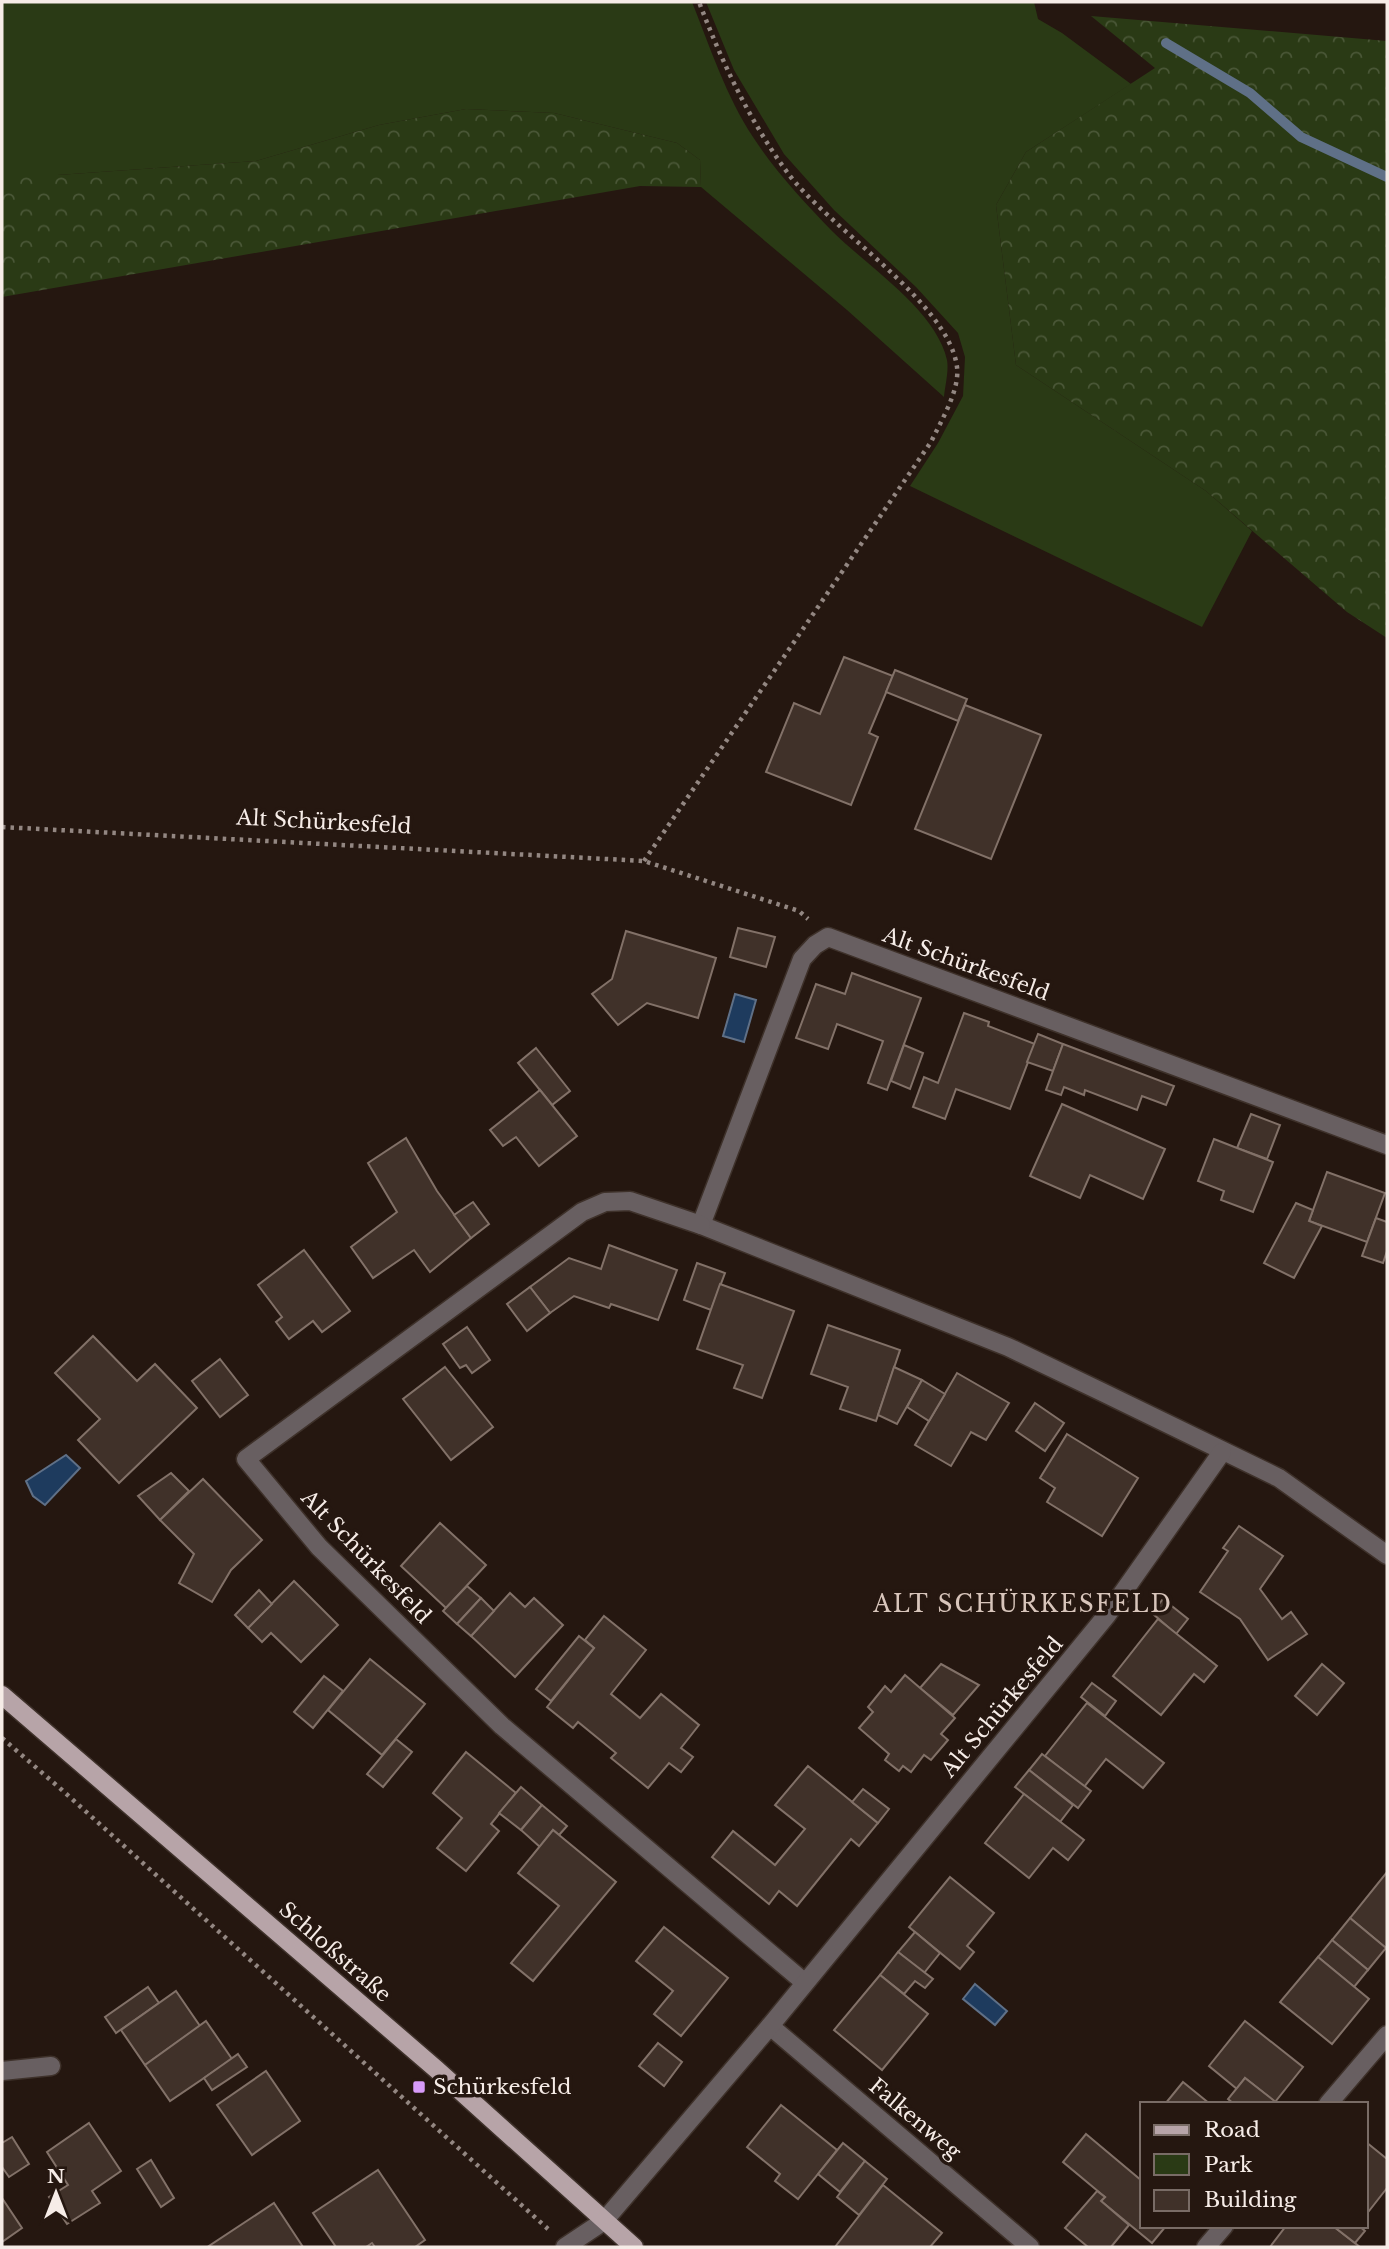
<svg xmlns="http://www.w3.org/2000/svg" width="1389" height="2249" font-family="'Libre Baskerville',serif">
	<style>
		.green { fill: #2a3a15 }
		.forest { fill: url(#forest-crowns) }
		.water { fill: #1e3b5e; stroke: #5f7087; stroke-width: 2 }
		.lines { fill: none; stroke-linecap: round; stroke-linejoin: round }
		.stream { stroke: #5f7087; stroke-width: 10 }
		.building { fill: #403129; stroke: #827168; stroke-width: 2 }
		.minor-casing { stroke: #3e312a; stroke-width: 21 }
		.major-casing { stroke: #3e312a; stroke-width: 21 }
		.path { stroke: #938782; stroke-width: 4.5; stroke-dasharray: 3.5 5; stroke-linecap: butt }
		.minor { stroke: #685f61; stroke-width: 18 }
		.major { stroke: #b7a4a8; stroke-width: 18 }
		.poi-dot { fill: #d79bf9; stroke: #251710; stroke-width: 2.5 }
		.labels { text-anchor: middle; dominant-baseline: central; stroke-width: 7; stroke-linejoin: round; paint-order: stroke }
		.street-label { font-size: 21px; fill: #f6ece7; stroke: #251710 }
		.poi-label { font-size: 21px; fill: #f6ece7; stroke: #251710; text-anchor: start }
		.neighbourhood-label { font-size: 23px; letter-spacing: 2px; fill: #d8c5bb; stroke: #251710 }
	</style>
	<defs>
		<pattern id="forest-crowns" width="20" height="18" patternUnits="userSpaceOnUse" patternTransform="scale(1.75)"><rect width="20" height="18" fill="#2a3a15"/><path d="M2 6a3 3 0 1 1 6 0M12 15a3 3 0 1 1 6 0" fill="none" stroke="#4a5737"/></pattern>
	</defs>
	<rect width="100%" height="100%" fill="#251710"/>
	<g class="green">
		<path d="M 2,2 L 692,2 C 710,47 726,96 753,137 C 775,171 804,202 832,231 C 867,266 936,310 947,360 C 949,371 945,386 944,397 L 847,310 L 701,187 L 700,160 L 677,143 L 554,113 L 466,109 L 379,125 L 256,161 L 58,175 L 2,175 Z"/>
		<polygon points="706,2 1034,2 1038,19 1062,33 1131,84 1026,152 996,205 1016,365 1206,491 1252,531 1202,627 910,486 938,443 963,396 965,357 958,333 916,287 834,210 784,154 734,70"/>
	</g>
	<g class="forest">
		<polygon points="1091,16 1387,41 1387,638 1347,612 1206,491 1016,365 996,205 1026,152 1155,68"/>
		<polygon points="466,109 554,113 677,143 700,160 701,187 640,186 2,297 2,175 58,175 256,161 379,125"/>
	</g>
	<g class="water">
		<polygon points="735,994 756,1000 744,1042 723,1036"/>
		<polygon points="66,1455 80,1468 45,1505 33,1496 26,1481"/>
		<polygon points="975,1984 1007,2011 995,2025 963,1999"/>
	</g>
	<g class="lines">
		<polyline class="stream" points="1166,43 1250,93 1301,137 1387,177"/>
	</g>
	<g class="building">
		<polygon points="844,657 893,676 869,733 878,737 851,805 766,772 794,703 820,714"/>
		<polygon points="895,670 967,699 958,721 886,692"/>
		<polygon points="965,705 1041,735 991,859 915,829"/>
		<polygon points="738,928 775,937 766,967 730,957"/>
		<polygon points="626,931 716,958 698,1018 647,1003 618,1025 592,994 612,979"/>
		<polygon points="852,973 921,998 887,1090 868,1083 883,1041 837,1024 828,1049 796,1038 816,984 845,994"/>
		<polygon points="964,1013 989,1022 988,1026 1035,1044 1010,1109 956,1089 945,1119 913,1107 924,1077 938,1083"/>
		<polygon points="1038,1034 1063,1044 1053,1071 1027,1062"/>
		<polygon points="1063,1044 1174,1086 1166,1105 1142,1096 1137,1110 1085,1090 1084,1095 1064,1087 1061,1095 1046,1090"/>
		<polygon points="904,1045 923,1053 910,1089 891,1081"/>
		<polygon points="536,1048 570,1091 552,1105 518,1063"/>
		<polygon points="540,1090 577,1136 539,1166 516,1137 503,1146 490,1130"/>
		<polygon points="1062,1104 1165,1149 1143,1199 1090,1175 1080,1198 1030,1176"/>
		<polygon points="1251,1114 1280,1125 1267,1159 1237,1148"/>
		<polygon points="406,1138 437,1191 471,1238 430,1272 414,1250 373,1278 351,1247 397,1212 368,1163"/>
		<polygon points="1214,1139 1273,1162 1253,1212 1221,1200 1224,1191 1198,1181"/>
		<polygon points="1327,1172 1385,1193 1367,1242 1309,1221"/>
		<polygon points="473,1202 489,1224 471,1238 454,1215"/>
		<polygon points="1296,1203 1313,1210 1309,1221 1322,1226 1294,1278 1264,1263"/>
		<polygon points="1376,1218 1387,1222 1387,1251 1383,1263 1362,1256"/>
		<polygon points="609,1245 677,1270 658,1320 611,1304 609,1308 574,1296 550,1313 530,1287 569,1258 601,1269"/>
		<polygon points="304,1250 350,1311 322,1332 313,1321 289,1339 276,1322 282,1317 258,1285"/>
		<polygon points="697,1263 725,1273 711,1310 684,1300"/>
		<polygon points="720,1284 794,1311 762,1398 734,1388 743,1365 697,1349"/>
		<polygon points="530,1287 550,1313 527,1331 507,1304"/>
		<polygon points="828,1325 900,1350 876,1421 840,1409 848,1387 811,1374"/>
		<polygon points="467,1327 490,1360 472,1373 466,1365 460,1368 443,1344"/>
		<polygon points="93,1336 137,1381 155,1364 197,1408 119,1483 78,1440 100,1419 55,1373"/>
		<polygon points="220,1359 248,1395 220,1417 192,1381"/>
		<polygon points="445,1367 493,1427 451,1460 403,1399"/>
		<polygon points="894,1367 922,1380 897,1424 878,1415"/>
		<polygon points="957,1373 1009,1403 986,1440 971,1432 951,1466 915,1445"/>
		<polygon points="922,1380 945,1394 929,1421 907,1407"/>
		<polygon points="1035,1403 1064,1423 1045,1451 1016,1431"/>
		<polygon points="1067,1434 1138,1478 1102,1536 1047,1502 1055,1488 1040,1478"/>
		<polygon points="171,1473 189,1491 160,1520 138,1496"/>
		<polygon points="203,1479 262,1540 231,1570 212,1602 179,1583 194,1554 160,1520"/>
		<polygon points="440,1523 486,1565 446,1608 401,1566"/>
		<polygon points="1239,1526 1283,1556 1260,1589 1282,1619 1291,1612 1307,1634 1268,1660 1240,1619 1200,1592 1228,1551 1223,1548"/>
		<polygon points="294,1581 338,1625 301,1662 271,1633 262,1642 248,1628"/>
		<polygon points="467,1586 481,1598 457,1624 443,1611"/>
		<polygon points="259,1590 272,1604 248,1628 235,1615"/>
		<polygon points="510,1593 525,1607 534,1598 563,1625 515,1677 471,1636"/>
		<polygon points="481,1598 494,1611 471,1636 457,1624"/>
		<polygon points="1163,1599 1188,1619 1176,1634 1152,1613"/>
		<polygon points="604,1616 646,1650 611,1694 640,1718 661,1694 699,1725 681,1748 693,1757 681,1772 669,1763 648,1788 611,1758 616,1753 578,1722 573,1728 547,1707 594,1648 585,1640"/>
		<polygon points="1158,1619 1217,1666 1204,1682 1194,1674 1161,1715 1113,1676"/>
		<polygon points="579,1636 594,1648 551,1701 536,1689"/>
		<polygon points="370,1659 425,1704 382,1755 328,1710"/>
		<polygon points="941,1664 979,1685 953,1715 920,1688"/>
		<polygon points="1322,1664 1344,1683 1317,1715 1295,1696"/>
		<polygon points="905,1675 955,1718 941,1734 948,1740 931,1760 924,1755 911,1772 903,1766 899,1771 885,1760 889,1754 859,1728 873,1712 868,1707 885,1686 891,1692"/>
		<polygon points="324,1676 343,1691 313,1728 294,1712"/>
		<polygon points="1092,1683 1116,1701 1105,1716 1081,1697"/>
		<polygon points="1087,1703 1164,1763 1143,1788 1106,1759 1084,1787 1045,1756"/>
		<polygon points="396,1739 412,1752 383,1787 367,1774"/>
		<polygon points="466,1752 516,1793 491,1824 499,1831 466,1871 437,1848 462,1818 433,1793"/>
		<polygon points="1042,1754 1091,1791 1078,1808 1029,1770"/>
		<polygon points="808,1766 878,1823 859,1846 851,1839 797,1906 779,1891 769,1904 712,1857 733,1831 775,1865 805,1829 775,1805"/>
		<polygon points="1029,1770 1073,1805 1060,1822 1015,1787"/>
		<polygon points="521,1787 542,1805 521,1830 499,1813"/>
		<polygon points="863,1789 889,1809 878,1823 852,1802"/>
		<polygon points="1024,1794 1084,1840 1068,1860 1053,1848 1029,1878 985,1843"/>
		<polygon points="542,1805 567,1826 559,1835 553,1830 540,1847 521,1830"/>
		<polygon points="553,1830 616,1882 533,1981 511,1963 559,1906 518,1873"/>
		<polygon points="1387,1872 1387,1949 1350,1918"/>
		<polygon points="950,1877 994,1913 967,1946 974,1952 960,1969 909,1927"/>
		<polygon points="1350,1918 1386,1948 1368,1970 1332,1940"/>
		<polygon points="664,1927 728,1978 681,2036 654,2014 673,1991 636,1961"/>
		<polygon points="915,1932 940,1953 924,1973 898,1952"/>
		<polygon points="1332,1940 1368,1970 1354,1987 1318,1957"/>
		<polygon points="898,1952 933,1979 925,1988 915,1981 904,1994 880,1975"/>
		<polygon points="1318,1957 1369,1999 1332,2044 1280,2002"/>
		<polygon points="880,1975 928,2014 882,2070 834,2030"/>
		<polygon points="148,1987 159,2003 116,2033 105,2017"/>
		<polygon points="176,1991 200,2026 145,2065 121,2030"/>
		<polygon points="206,2021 232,2059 170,2101 145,2065"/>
		<polygon points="1245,2021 1303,2067 1275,2102 1245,2078 1237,2089 1209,2066"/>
		<polygon points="658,2043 682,2062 664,2086 639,2066"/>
		<polygon points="238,2054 247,2067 212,2090 204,2078"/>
		<polygon points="266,2071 300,2121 252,2155 217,2105"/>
		<polygon points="1245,2078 1277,2103 1276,2104 1234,2104 1228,2099"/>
		<polygon points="1183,2082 1210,2104 1165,2104"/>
		<polygon points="781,2105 837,2150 798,2199 775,2181 780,2174 747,2147"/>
		<polygon points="89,2123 121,2171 92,2191 100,2203 67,2224 49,2197 68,2185 47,2152"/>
		<polygon points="1086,2134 1142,2181 1142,2226 1166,2226 1152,2243 1101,2201 1105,2197 1063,2162"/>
		<polygon points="12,2137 29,2164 9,2177 2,2167 2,2143"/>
		<polygon points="1366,2142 1387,2159 1387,2188 1369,2211 1366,2209"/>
		<polygon points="843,2143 865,2161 840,2192 818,2174"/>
		<polygon points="151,2160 174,2198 161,2207 137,2169"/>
		<polygon points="865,2161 887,2179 859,2215 837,2197"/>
		<polygon points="378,2170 425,2240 415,2247 375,2247 372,2243 366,2247 336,2247 313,2213"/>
		<polygon points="883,2185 942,2233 930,2247 835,2247"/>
		<polygon points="1097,2191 1105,2197 1101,2201 1129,2225 1111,2247 1088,2247 1065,2228"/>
		<polygon points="2,2198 22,2228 2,2242"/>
		<polygon points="274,2203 303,2247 210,2247 209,2246"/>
		<polygon points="1286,2226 1333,2226 1360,2247 1270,2247"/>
		<polygon points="1333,2226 1359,2226 1365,2231 1355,2243"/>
	</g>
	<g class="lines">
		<defs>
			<g id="minor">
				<polyline points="1387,1145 828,937 815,945 802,959 701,1225 1008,1347 1100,1391 1279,1478 1387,1555"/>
				<polyline points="701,1225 630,1201 605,1202 582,1212 246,1459 319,1547 502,1726 804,1982"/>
				<polyline points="770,2026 1030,2247"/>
				<polyline points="2,2071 51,2066"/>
				<polyline points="1328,2104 1387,2035"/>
				<polyline points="565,2247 604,2221 770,2026 1107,1615 1222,1452"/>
				<polyline points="1206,2247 1224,2226"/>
			</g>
			<polyline id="major" points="2,1695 436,2069 634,2247"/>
		</defs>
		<use href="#minor" class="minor-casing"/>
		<use href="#major" class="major-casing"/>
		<g class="path">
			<polyline points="2,827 644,861 799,911 808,919"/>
			<path d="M 644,861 L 931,442 C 941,421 960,390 957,367 C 949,302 827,227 787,172 C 749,120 722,62 699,2"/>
			<polyline points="2,1738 62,1790 548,2229"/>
		</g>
		<use href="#minor" class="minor"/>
		<use href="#major" class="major"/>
	</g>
	<rect class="poi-dot" x="412" y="2080" width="14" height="14" rx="3.5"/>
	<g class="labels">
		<g class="street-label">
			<text transform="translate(324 822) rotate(3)">Alt Schürkesfeld</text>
			<text transform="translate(966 964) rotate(20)">Alt Schürkesfeld</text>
			<text transform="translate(366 1557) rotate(46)">Alt Schürkesfeld</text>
			<text transform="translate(1002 1707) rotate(-50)">Alt Schürkesfeld</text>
			<text transform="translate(335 1952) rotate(41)">Schloßstraße</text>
			<text transform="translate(915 2119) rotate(40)">Falkenweg</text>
		</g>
		<g class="poi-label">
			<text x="433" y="2087">Schürkesfeld</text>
		</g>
		<g class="neighbourhood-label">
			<text x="1023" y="1604">ALT SCHÜRKESFELD</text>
		</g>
	</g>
	<rect width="1389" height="2249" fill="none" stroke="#f6ece7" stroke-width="7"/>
	<rect x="1140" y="2102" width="228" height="126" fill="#251710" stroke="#796c66" stroke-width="2"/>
	<rect x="1154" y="2125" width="35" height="10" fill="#b7a4a8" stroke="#796c66" stroke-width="2"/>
	<text x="1204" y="2137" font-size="21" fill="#f6ece7">Road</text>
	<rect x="1154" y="2154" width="35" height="21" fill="#2a3a15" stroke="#796c66" stroke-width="2"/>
	<text x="1204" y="2172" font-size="21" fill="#f6ece7">Park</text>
	<rect x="1154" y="2190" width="35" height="21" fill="#403129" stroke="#796c66" stroke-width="2"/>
	<text x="1204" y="2207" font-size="21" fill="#f6ece7">Building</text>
	<g transform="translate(56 2193)" stroke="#251710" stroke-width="5" paint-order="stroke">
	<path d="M0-5L12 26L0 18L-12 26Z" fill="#f6ece7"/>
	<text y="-10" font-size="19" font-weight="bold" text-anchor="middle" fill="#f6ece7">N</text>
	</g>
</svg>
